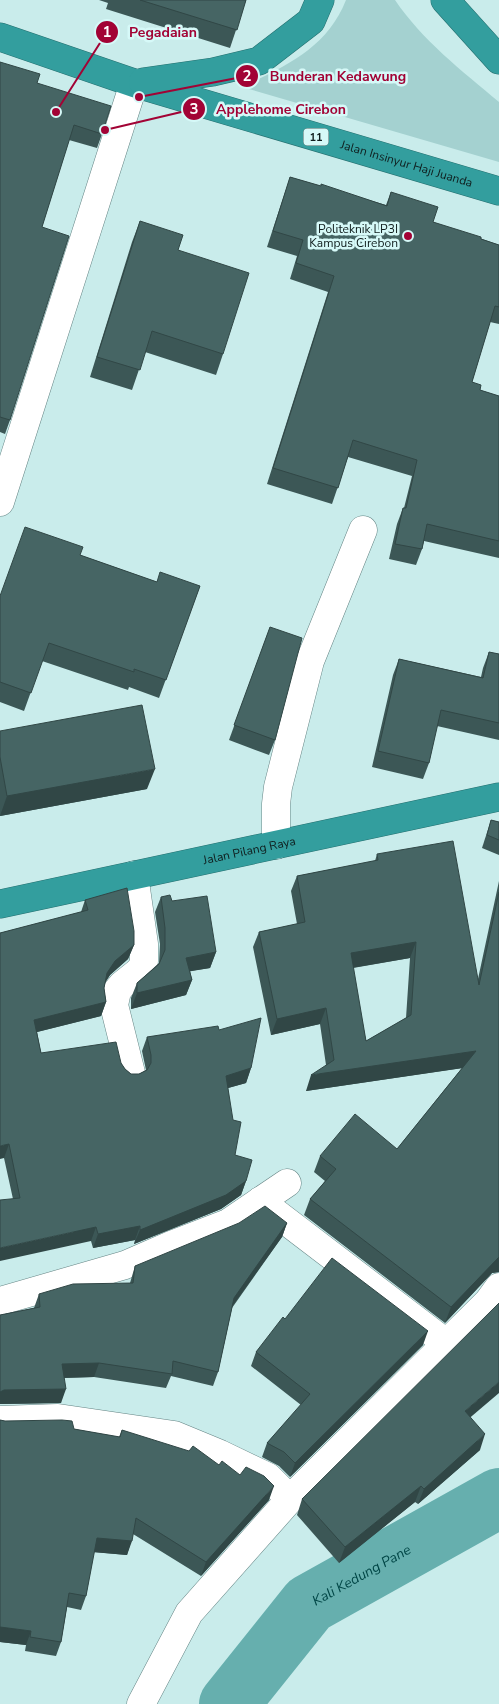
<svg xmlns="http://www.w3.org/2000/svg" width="499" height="1704" font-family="'Nunito Sans',sans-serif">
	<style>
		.green { fill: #a4d1d0 }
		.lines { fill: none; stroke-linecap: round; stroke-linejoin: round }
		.river { stroke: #66afae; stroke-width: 60 }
		.minor-casing { stroke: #648484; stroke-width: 29 }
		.highway-casing { stroke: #267070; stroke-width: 29 }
		.minor { stroke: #fff; stroke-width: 28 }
		.highway { stroke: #339e9e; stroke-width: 28 }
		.wall { fill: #3c5756; fill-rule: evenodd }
		.shaded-wall { fill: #314746 }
		.building { fill: #466564; stroke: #314746; fill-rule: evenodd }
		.poi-dot { fill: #a20335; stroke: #d6f9f8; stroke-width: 2 }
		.labels { text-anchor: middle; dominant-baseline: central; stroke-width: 5; stroke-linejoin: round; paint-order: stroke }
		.shield { fill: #d6f9f8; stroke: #4b5e5e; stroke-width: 1 }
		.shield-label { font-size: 11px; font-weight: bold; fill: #0f1c1c }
		.street-label { font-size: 12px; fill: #0f1c1c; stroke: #d6f9f8 }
		.poi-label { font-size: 12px; fill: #0f1c1c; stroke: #d6f9f8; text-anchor: end }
		.water-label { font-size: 14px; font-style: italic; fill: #004646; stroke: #d6f9f8 }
		.leader { fill: none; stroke: #a20335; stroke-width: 2 }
		.callout-dot { fill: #a20335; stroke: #d6f9f8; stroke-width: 2 }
		.mark-label { font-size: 15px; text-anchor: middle; font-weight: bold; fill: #fff }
		.callout-label { font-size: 14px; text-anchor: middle; font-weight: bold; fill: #a20335; stroke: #d6f9f8; stroke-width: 5; stroke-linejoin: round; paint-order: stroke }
	</style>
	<rect width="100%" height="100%" fill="#c9eceb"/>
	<path class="green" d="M 346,0 L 395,0 C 422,40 462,71 499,102 L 499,162 L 242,87 C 286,66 327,48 346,0 Z"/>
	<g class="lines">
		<path class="river" id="s1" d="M 229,1704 L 309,1604 L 499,1498"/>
		<defs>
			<g id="minor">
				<polyline points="0,502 134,83"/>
				<polyline points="276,845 276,804 278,787 310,661 363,530"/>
				<polyline points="131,1073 114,1005 117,991 122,985 137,973 142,968 144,961 144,944 134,875"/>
				<polyline points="260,1201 446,1343"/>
				<polyline points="0,1301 125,1265 171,1245 228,1223 287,1183"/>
				<polyline points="0,1420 58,1418 174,1435 220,1454 268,1477 290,1499"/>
				<polyline points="141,1704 189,1613 290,1499 488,1302 499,1287"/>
			</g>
			<g id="highway">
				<polyline points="445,0 499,60"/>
				<path id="s2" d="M 0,37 L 134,83 L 499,191"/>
				<polyline points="143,82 213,72 259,61 311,21 320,0"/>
				<path id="s3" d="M 0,904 L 499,797"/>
			</g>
		</defs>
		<use href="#minor" class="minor-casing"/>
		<use href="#highway" class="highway-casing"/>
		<use href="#minor" class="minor"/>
		<use href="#highway" class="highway"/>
	</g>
	<g class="wall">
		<polygon points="99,0 246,0 230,48 106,9 108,3"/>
		<polygon points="0,62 37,83 102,134 97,148 69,140 42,227 10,420 5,434 0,432"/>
		<polygon points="290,177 386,205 391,192 433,222 499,245 499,324 490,322 472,382 480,390 499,396 499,558 424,541 422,549 416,565 389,559 397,524 403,508 404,508 412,476 348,457 332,504 267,484 328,292 290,279 297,256 267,247"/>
		<polygon points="140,221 178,250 223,354 216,375 145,352 132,390 90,377 132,242"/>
		<polygon points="80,555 157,582 200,586 159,698 129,687 128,690 42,661 24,711 0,702 0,596"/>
		<polygon points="270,627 275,740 269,755 229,740"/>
		<polygon points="489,652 499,654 499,740 437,726 429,763 423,779 372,767 393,675 399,659 481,677 483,668"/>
		<polygon points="0,731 147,789 0,816"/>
		<polygon points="491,820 499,822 499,855 482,848"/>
		<path d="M 377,854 L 478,979 L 499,881 L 499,1272 L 492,1273 L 445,1323 L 304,1215 L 310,1199 L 325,1181 L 314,1172 L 320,1156 L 397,1149 L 462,1068 L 306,1091 L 326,1065 L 320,1024 L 271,1035 L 253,947 L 259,932 L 297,924 L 291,891 L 297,876 L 375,861 ZM 410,958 L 406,1018 L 366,1041 L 353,968 Z"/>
		<polygon points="161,897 172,901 216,952 210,968 190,971 192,980 186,995 131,1009 131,998 137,983 159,963 160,944 155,912"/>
		<polygon points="85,900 134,945 128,959 110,975 105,983 104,988 106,1002 101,1016 37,1032 41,1053 121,1063 125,1069 131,1074 139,1074 146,1070 142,1051 147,1037 219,1030 251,1068 246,1083 228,1088 235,1155 246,1181 241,1195 221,1209 134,1244 135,1240 93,1248 91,1241 13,1199 4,1158 0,933 81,912"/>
		<polygon points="287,1223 282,1237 232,1308 218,1372 213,1386 171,1376 166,1388 94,1377 64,1378 61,1403 0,1404 0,1315 34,1308 39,1294 130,1283 135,1266"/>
		<polygon points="285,1319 423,1345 290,1477 279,1466 262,1457 267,1443 301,1405 251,1366 256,1352"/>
		<polygon points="471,1418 480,1450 418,1504 415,1502 339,1563 297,1515 302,1499"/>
		<polygon points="0,1420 5,1421 74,1429 119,1437 122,1430 219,1465 269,1500 201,1576 133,1534 127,1555 94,1552 86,1596 81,1610 67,1607 61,1642 56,1656 25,1651 26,1645 0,1642"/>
	</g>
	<g class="shaded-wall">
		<polygon points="155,769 147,789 0,816 7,796"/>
		<polygon points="416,942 410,958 345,969 351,953"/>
		<polygon points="134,945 128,959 110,975 102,987 107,973 115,961"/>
		<polygon points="216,952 210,968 180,973 186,958"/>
		<polygon points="192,980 186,995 131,1009 137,993"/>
		<polygon points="106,1002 101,1016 29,1034 34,1020"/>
		<polygon points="326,1008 320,1024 271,1035 277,1019"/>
		<polygon points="476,1051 470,1067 306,1091 311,1075"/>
		<polygon points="251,1068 246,1083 221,1090 226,1076"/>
		<polygon points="9,1144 4,1158 0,1159 0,1146"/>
		<polygon points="246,1181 241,1195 221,1209 134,1244 140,1230"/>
		<polygon points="287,1223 282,1237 228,1312 234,1298"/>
		<polygon points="140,1226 135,1240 93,1248 98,1234"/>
		<polygon points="96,1227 91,1241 0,1261 0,1248"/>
		<polygon points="498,1257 499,1257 499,1272 492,1273 445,1323 451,1307"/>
		<polygon points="428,1331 423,1345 290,1477 295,1463"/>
		<polygon points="99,1363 94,1377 57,1378 62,1364"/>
		<polygon points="499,1382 499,1393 459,1427 465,1411"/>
		<polygon points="66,1389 61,1403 0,1404 0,1392 4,1390"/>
		<polygon points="485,1434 480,1450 418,1504 424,1489"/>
		<polygon points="274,1486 269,1500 201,1576 206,1562"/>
		<polygon points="421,1486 415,1502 339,1563 345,1547"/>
		<polygon points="97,1538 132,1541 127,1555 92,1552"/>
		<polygon points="0,1627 31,1631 26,1645 0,1642"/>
	</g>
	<g class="building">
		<polygon points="140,0 246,0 237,30"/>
		<polygon points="0,62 40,74 37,83 111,106 102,134 74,125 42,227 69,236 10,420 0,417"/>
		<polygon points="290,177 321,186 321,184 387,206 391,192 438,207 433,222 481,237 481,239 499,245 499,307 495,306 472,382 481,385 480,390 499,396 499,541 427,524 422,549 395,544 403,508 406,508 417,460 353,440 338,488 273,468 334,276 296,263 303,240 273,231"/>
		<polygon points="140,221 183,235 178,250 249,273 223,354 152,331 140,370 97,357"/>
		<polygon points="25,527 83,547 80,555 157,582 160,572 200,586 166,680 134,669 134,672 49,643 31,693 0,682 0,596"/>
		<polygon points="270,627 302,638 275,740 234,725"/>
		<polygon points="489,652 499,654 499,723 441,710 429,763 378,751 399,659 483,678"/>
		<polygon points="142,705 155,769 7,796 0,757 0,731"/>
		<polygon points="491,820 499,822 499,840 487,835"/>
		<path d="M 453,841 L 479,985 L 499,892 L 499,1257 L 451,1307 L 310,1199 L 336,1169 L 320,1156 L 355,1114 L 397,1149 L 476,1051 L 311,1075 L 334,1060 L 326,1008 L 277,1019 L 259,932 L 305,922 L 297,876 L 378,860 L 377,854 ZM 416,942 L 411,1015 L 366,1041 L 351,953 Z"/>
		<polygon points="127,888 134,931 134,945 115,961 107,973 104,988 106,1002 34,1020 41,1053 116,1042 121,1063 125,1069 131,1074 139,1074 147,1070 151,1063 151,1055 147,1037 218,1026 219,1030 261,1018 251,1068 226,1076 233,1120 241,1122 235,1155 252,1160 246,1181 226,1195 140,1230 140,1226 98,1234 96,1227 0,1248 0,1200 20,1198 9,1144 0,1146 0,933 88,910 85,900"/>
		<polygon points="170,895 172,901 207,896 216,952 186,958 192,980 137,993 137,983 159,964 165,950 165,928 161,897"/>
		<polygon points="265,1206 287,1223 234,1298 218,1372 173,1361 172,1374 99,1363 62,1364 66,1389 4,1390 0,1392 0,1315 40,1307 39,1294 73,1284 133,1283 135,1266 239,1223"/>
		<polygon points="332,1258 428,1331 295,1463 284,1452 267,1443 310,1394 256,1352 283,1317 285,1319"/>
		<polygon points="499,1303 499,1382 465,1411 485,1434 424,1489 421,1486 345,1547 302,1499"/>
		<polygon points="0,1420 5,1421 62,1420 72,1421 74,1429 120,1437 122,1430 189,1451 193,1446 219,1465 222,1461 240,1475 246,1467 264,1476 274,1486 206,1562 136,1518 132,1541 97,1538 86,1596 69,1593 61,1642 30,1637 31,1631 0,1627"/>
	</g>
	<circle class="poi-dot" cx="408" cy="236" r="5"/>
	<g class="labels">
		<rect class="shield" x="303.5" y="128.5" width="25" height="17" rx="4"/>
		<g class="shield-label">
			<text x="316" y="137">11</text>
		</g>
		<g class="street-label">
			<text stroke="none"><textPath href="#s2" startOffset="426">Jalan Insinyur Haji Juanda</textPath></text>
			<text stroke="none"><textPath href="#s3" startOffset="255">Jalan Pilang Raya</textPath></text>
		</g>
		<g class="poi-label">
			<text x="398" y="229">Politeknik LP3I<tspan x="398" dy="14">Kampus Cirebon</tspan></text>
		</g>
		<g class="water-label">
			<text stroke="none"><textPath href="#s1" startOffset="188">Kali Kedung Pane</textPath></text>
		</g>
	</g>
	<path class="leader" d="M56 112L107 32M139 97L247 76M105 130L194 109"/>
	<g class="callout-dot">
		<circle cx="56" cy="112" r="5"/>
		<circle cx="139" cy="97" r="5"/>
		<circle cx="105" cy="130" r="5"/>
		<circle cx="107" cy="32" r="12"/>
		<circle cx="247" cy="76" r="12"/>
		<circle cx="194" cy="109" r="12"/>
	</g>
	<g class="mark-label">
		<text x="107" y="37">1</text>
		<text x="247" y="81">2</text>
		<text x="194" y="114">3</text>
	</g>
	<g class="callout-label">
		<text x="163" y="37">Pegadaian</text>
		<text x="338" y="81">Bunderan Kedawung</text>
		<text x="281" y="114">Applehome Cirebon</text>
	</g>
</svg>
